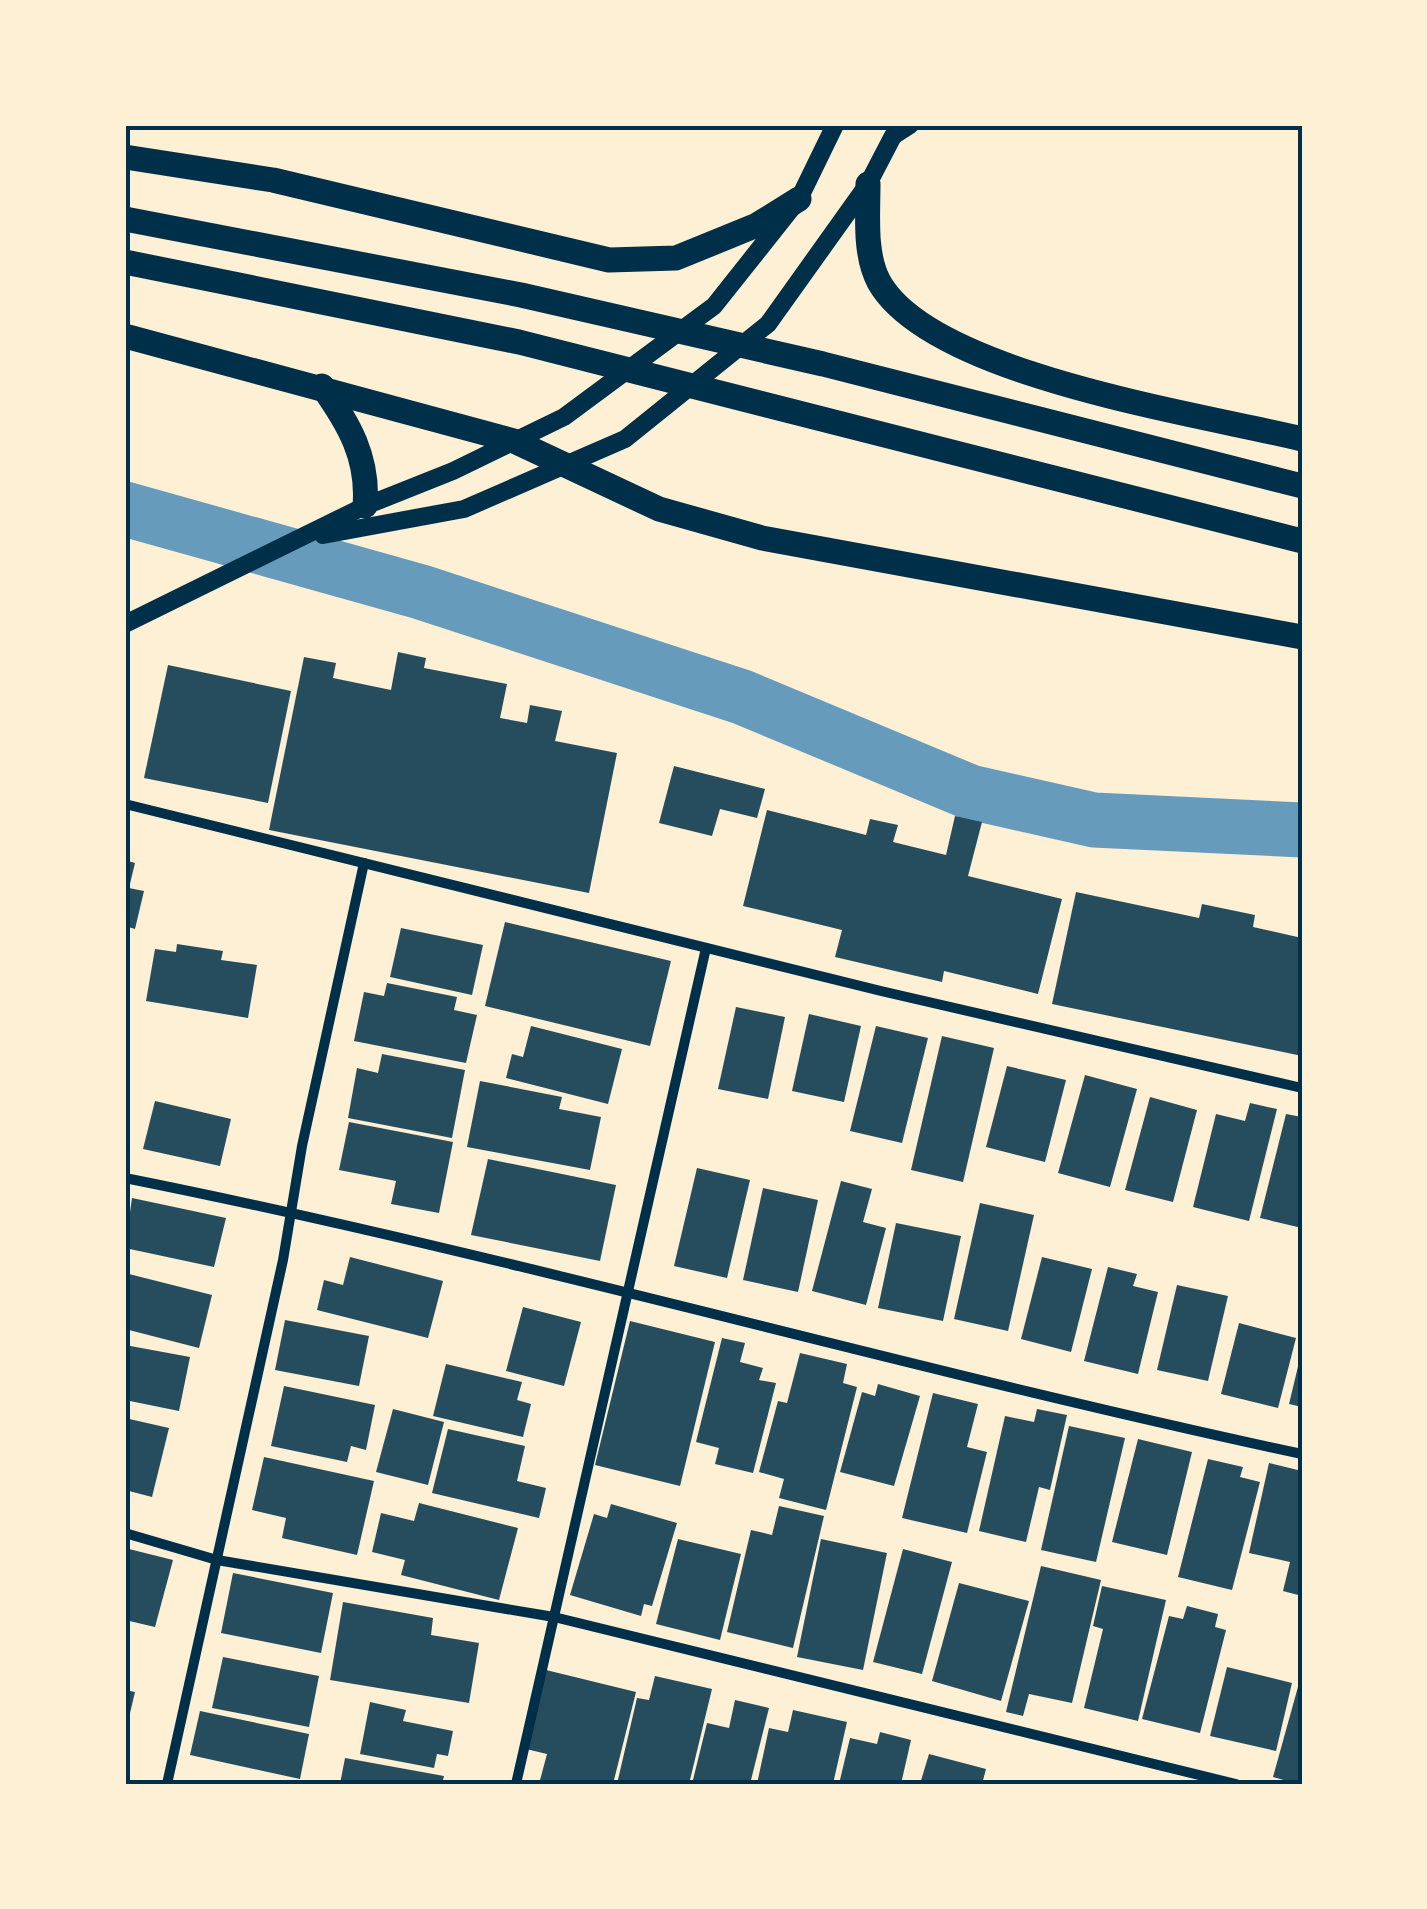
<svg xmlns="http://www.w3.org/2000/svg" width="1427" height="1909" font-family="Rubik,sans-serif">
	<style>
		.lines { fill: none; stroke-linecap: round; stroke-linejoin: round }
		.river { stroke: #669bbc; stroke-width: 55 }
		.building { fill: #264d5e }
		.minor { stroke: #003049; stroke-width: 10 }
		.tertiary { stroke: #003049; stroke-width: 18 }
		.primary { stroke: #003049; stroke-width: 25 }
		.neatline { fill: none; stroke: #003049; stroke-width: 4 }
	</style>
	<rect width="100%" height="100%" fill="#fdf0d5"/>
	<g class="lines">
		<polyline class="river" points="125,509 421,592 742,697 970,792 1094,820 1302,830"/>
	</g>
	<g class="building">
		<polygon points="398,652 426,658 424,668 507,684 500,718 527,723 530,705 562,711 555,741 617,753 589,893 269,830 304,657 336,663 333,678 391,690"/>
		<polygon points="168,665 291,691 268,803 144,778"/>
		<polygon points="674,766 765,789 757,818 720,809 712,836 659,823"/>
		<polygon points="767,810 866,835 870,819 898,825 893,842 946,855 955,816 982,822 968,876 1062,899 1038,994 944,971 942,982 835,957 842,930 743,906"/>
		<polygon points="125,860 135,863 129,888 144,891 135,929 125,926"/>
		<polygon points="1076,892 1199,918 1202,904 1255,915 1253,927 1302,938 1302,1056 1052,1004"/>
		<polygon points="505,922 671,961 650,1046 485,1006"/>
		<polygon points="401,928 483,945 472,995 390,977"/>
		<polygon points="177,944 223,951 221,960 257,965 248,1018 146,1001 155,949 176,952"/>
		<polygon points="387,983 457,997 454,1010 477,1015 466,1063 354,1041 364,992 384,996"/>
		<polygon points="736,1007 785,1017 768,1099 718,1089"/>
		<polygon points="809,1014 861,1026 844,1102 792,1091"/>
		<polygon points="531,1026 622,1049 608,1104 506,1078 512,1054 523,1057"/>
		<polygon points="876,1026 928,1038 902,1143 850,1131"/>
		<polygon points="942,1036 994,1048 963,1182 911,1170"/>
		<polygon points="382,1054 465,1070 452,1138 348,1118 357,1068 378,1073"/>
		<polygon points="1007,1066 1066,1080 1045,1162 986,1147"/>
		<polygon points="1085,1075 1137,1089 1110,1187 1058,1173"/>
		<polygon points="480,1081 562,1097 559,1109 601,1117 590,1170 467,1147"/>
		<polygon points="1150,1097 1197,1110 1173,1202 1125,1190"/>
		<polygon points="155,1101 231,1119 220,1166 143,1149"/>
		<polygon points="1250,1103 1277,1109 1249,1221 1193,1207 1216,1114 1245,1121"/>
		<polygon points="1286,1114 1302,1117 1302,1228 1260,1218"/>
		<polygon points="349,1122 453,1142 439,1213 391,1204 396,1181 339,1170"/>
		<polygon points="488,1159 616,1185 600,1261 471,1235"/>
		<polygon points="697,1168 750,1180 727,1278 674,1266"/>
		<polygon points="841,1181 872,1189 863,1222 886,1228 866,1305 812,1291"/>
		<polygon points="763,1188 818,1200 798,1292 743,1280"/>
		<polygon points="132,1198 226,1218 214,1267 125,1248"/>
		<polygon points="980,1203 1034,1215 1008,1331 954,1319"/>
		<polygon points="896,1223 961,1236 943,1321 878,1308"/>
		<polygon points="350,1257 443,1281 428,1338 317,1310 324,1280 343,1285"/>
		<polygon points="1042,1257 1092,1269 1071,1352 1021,1339"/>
		<polygon points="1108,1267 1137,1274 1133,1286 1158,1292 1138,1374 1084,1361"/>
		<polygon points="125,1273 212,1295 199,1348 125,1329"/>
		<polygon points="1177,1285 1228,1296 1208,1381 1157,1370"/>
		<polygon points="523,1307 581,1322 564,1386 506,1371"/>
		<polygon points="285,1320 369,1336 359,1386 275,1370"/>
		<polygon points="630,1321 715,1342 680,1486 595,1465"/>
		<polygon points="1239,1323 1296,1338 1278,1408 1221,1394"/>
		<polygon points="722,1338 745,1343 740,1362 763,1368 759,1380 776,1383 753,1473 715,1464 719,1448 696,1442"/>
		<polygon points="125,1345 190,1357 179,1411 125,1400"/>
		<polygon points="800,1353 847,1364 843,1383 857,1387 826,1510 779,1498 784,1479 759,1472 778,1401 787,1403"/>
		<polygon points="1301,1354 1302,1354 1302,1407 1289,1404"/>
		<polygon points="446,1364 522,1382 517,1400 531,1404 523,1437 433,1416"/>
		<polygon points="878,1384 920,1396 894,1486 840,1472 862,1392 875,1396"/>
		<polygon points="284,1386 375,1405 366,1450 351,1446 347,1462 271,1446"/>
		<polygon points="933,1393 978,1404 967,1447 987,1452 967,1533 902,1518"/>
		<polygon points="393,1409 444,1422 428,1485 376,1472"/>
		<polygon points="1037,1409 1067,1415 1050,1490 1039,1487 1026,1542 979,1531 1005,1416 1034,1422"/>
		<polygon points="125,1418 169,1428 152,1497 125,1490"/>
		<polygon points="1069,1426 1125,1438 1096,1562 1041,1550"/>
		<polygon points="448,1429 525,1446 517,1481 546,1488 539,1518 432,1493"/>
		<polygon points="1138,1439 1192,1452 1167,1555 1112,1542"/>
		<polygon points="264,1457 374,1481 357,1555 282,1538 286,1518 252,1510"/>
		<polygon points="1208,1459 1243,1467 1240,1477 1260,1482 1232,1590 1178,1577"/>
		<polygon points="1269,1463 1302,1471 1302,1596 1283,1591 1290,1562 1249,1553"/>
		<polygon points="419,1503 518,1528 499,1600 401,1575 405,1560 372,1552 381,1513 414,1521"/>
		<polygon points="611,1504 677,1523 652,1606 644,1604 641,1616 570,1595 594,1514 607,1518"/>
		<polygon points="779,1506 824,1516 793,1648 727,1632 751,1530 772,1535"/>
		<polygon points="678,1539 741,1554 720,1640 656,1624"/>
		<polygon points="821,1539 887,1553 863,1670 797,1657"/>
		<polygon points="125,1548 173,1560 155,1627 125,1620"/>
		<polygon points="903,1549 952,1562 922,1674 873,1662"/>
		<polygon points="1041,1566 1101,1580 1072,1703 1029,1694 1023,1716 1006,1712"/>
		<polygon points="233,1573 333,1593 321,1653 221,1633"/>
		<polygon points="959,1583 1029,1601 1001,1701 932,1681"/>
		<polygon points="1102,1586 1166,1600 1138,1721 1084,1708 1103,1629 1093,1626"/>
		<polygon points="343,1602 433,1618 431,1635 479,1643 469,1703 330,1680"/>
		<polygon points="1187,1606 1218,1614 1215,1627 1226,1630 1200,1733 1142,1719 1169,1616 1183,1619"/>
		<polygon points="223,1657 319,1676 309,1727 212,1708"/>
		<polygon points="1227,1667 1292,1683 1276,1751 1210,1736"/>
		<polygon points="546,1670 636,1692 613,1784 539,1784 547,1754 526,1749"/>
		<polygon points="655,1676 712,1689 689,1784 617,1784 637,1698 649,1700"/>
		<polygon points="1301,1676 1302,1784 1298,1784 1273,1777"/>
		<polygon points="125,1690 135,1692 126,1730 125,1730"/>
		<polygon points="735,1700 769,1708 750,1784 692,1784 707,1723 729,1728"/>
		<polygon points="370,1702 406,1710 403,1721 453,1731 448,1756 437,1754 434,1768 360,1754"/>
		<polygon points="793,1710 847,1722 833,1784 757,1784 769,1728 788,1732"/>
		<polygon points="200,1711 309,1734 300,1779 190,1755"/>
		<polygon points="880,1732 911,1740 901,1784 839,1784 850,1738 877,1744"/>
		<polygon points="929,1754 986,1769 982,1784 920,1784"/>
		<polygon points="345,1758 444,1776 442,1784 340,1784"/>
	</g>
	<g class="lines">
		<g class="minor">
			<polyline points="1298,125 1302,126"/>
			<polyline points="125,804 881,991 1302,1088"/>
			<path d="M 125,1178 C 521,1257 908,1370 1302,1454"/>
			<polyline points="125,1533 217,1560 554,1617 1236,1784"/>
			<polyline points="167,1784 283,1260 302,1146 364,863"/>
			<polyline points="516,1784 706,948"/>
		</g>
		<g class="tertiary">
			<polyline points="323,535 464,509 625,439 768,324 868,184 893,136 910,125"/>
			<polyline points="125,624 365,506 453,471 564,417 714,306 799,199 835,125"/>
		</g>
		<g class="primary">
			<polyline points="125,157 273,180 609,260 676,258 757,225 799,199"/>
			<path d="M 868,184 C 868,215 864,254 879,282 C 931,375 1200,414 1302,439"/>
			<polyline points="125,219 521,295 823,364 1302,486"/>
			<polyline points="125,262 519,342 1302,541"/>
			<polyline points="125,336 514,441 659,509 762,538 1302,637"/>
			<path d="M 322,386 C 349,424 369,458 365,506"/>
		</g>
	</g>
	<rect width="1427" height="1909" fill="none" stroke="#fdf0d5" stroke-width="255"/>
	<rect x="128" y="128" width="1172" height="1654" class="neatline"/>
</svg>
